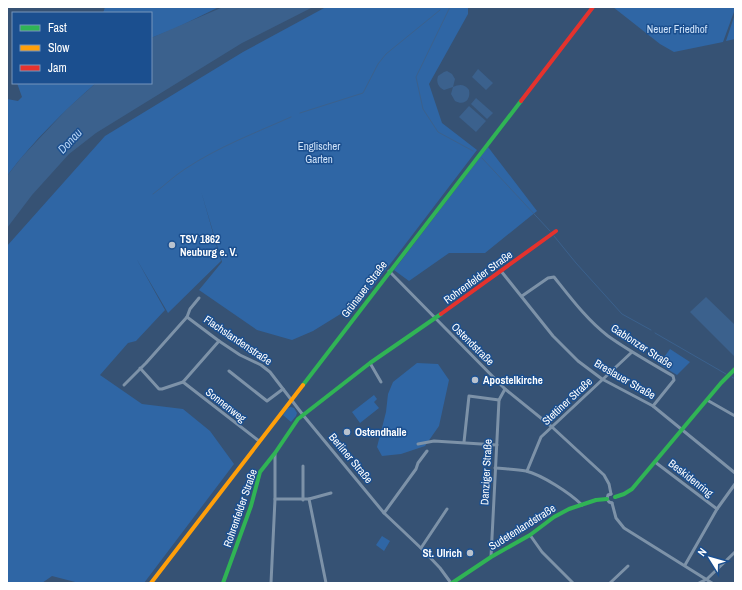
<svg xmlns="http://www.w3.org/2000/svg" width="742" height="590" font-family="'Archivo Narrow',sans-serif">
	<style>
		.green { fill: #2f66a5 }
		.water { fill: #3b618d }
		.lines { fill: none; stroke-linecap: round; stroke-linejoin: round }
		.stream { stroke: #3b618d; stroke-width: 1 }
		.street { stroke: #7d92a8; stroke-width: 3 }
		.fast { stroke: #30b455; stroke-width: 4 }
		.slow { stroke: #ff9f0a; stroke-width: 4 }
		.jam { stroke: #e5322d; stroke-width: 4 }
		.poi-dot { fill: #b9c2ce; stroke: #1b4f8f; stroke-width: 1.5 }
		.labels { text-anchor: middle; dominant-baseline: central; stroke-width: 3; stroke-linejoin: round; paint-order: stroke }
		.park-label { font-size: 11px; fill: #cfe3fa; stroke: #1b4f8f }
		.poi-label { font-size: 11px; font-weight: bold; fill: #fff; stroke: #1b4f8f; text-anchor: start }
		.street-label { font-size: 11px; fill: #fff; stroke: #1b4f8f }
		.water-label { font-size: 12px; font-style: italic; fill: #b5d3f5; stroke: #1b4f8f }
	</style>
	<rect width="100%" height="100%" fill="#365274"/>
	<g class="green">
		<polygon points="105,7 219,7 174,29 151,38 151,13 103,13"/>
		<polygon points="326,7 468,7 468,14 429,84 442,123 477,150 359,305 347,310 313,331 292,340 257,330 199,290 222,262 201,191 183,198 201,191 221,261 168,313 136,258 165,310 136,341 128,343 100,375 142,404 183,409 210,431 234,464 144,583 79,583 52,576 42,583 7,583 7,246 105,136 243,52"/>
		<polygon points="613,7 735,7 735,9 723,42 674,52 660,44"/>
		<polygon points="735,14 735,39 726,41"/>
		<path d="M 17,83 L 96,83 C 64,111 33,141 7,176 L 7,99 L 18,101 L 22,97 Z"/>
		<polygon points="488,147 537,211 485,253 449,253 409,281 394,270"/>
		<polygon points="670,349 690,362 677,375 659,364"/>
		<polygon points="417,363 438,364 449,380 439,426 425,446 401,454 382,456 377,447 386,412 388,394 393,382"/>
		<polygon points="374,395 377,399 374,402 379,408 360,423 352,412"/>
		<polygon points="291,407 294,408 297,413 296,416 291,422 283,415 288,408"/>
		<polygon points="382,536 390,541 384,551 376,545"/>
	</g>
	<g class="water">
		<polygon points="223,7 313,7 242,43 96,133 69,154 32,195 7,228 7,176 21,158 67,109 96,83 151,83 151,38"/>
		<polygon points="478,69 493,83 486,90 472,77"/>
		<path d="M 447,71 L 452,74 L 455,79 L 453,87 C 459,84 465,84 469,90 C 471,100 464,106 455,101 L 451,94 L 453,87 L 444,90 C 438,87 436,82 438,76 L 444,72 Z"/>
		<polygon points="476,98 493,113 487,119 471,104"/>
		<polygon points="469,106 486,121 476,132 459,117"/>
		<polygon points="706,297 735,325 735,357 690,312"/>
	</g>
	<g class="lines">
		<g class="stream">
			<polyline points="450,7 416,77 423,109 438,132 473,151"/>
			<polyline points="300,113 363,93 378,64 386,54 440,10"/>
			<polyline points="482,158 550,231"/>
			<path d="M 153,194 C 164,186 174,176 185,169 C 218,147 255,133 291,117"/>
			<polyline points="554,236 576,263 622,314 651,330"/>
			<polyline points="655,333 726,374"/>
			<polyline points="732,377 735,379"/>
		</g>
		<g class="street">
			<polyline points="389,271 505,389 552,427 604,475 609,484 611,494"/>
			<polyline points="501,271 553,336 578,361 602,379 653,406 735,473"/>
			<path d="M 522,296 L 548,278 L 554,277 C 570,297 587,320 608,336 C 629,351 651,363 673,376 L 674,380 L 653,406"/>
			<polyline points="187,317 219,341 240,355 261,365 270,372 303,415 384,513 402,530 423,550 440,568 451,583"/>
			<polyline points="370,363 381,382"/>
			<polyline points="140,368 159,389 162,389 183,382 219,341"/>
			<polyline points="229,371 267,401 283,389"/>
			<polyline points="183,382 259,441"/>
			<polyline points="124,385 146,363 187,317 190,309 199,298"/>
			<polyline points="707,400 735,416"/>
			<polyline points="464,442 469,396 499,400"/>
			<polyline points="418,444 434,441 497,445"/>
			<polyline points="655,462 717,509"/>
			<polyline points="303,466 303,500"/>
			<path d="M 495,468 C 505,469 516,469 526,471 C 542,475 570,493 582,505"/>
			<polyline points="527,471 541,437 632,352"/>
			<polyline points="611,494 608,495 607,499 609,502 612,503"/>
			<polyline points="275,499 309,499 331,493"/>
			<polyline points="309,499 326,583"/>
			<polyline points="612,503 616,518 624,528 712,583"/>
			<polyline points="384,513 416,469 418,463 427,451"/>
			<polyline points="530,535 542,552 573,583"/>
			<polyline points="421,548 447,509"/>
			<polyline points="491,557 499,400 505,389"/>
			<polyline points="685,565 717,509 735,484"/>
			<polyline points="271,583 275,499 275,453"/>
			<polyline points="610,583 628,566"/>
			<polyline points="699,583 707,579 735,552"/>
		</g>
		<g class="fast">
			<polyline points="303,385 521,101"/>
			<polyline points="615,497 624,494 632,489 721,383 735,369"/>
			<polyline points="223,583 251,506 260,472 275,453 298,419 370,363 441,314"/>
			<polyline points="452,583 491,557 530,535 554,517 569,509 596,500 607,499"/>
		</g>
		<polyline class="slow" points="151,583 303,385"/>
		<g class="jam">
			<polyline points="521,101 593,7"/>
			<polyline points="441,314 556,231"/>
		</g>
	</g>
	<g class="poi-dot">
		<circle cx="172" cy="245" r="4"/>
		<circle cx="475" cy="380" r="4"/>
		<circle cx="347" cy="432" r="4"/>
		<circle cx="470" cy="553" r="4"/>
	</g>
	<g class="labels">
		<g class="park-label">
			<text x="677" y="29">Neuer Friedhof</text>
			<text x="319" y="146">Englischer<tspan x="319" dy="13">Garten</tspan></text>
		</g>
		<g class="poi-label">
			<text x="180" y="239">TSV 1862<tspan x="180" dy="13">Neuburg e. V.</tspan></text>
			<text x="483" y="380">Apostelkirche</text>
			<text x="355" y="432">Ostendhalle</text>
			<text x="462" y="553" text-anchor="end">St. Ulrich</text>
		</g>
		<g class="street-label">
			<text transform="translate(478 277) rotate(-36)">Rohrenfelder Straße</text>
			<text transform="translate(364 289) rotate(-53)">Grünauer Straße</text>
			<text transform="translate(238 340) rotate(34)">Flachslandenstraße</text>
			<text transform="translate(473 344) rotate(45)">Ostendstraße</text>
			<text transform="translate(642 346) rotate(33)">Gablonzer Straße</text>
			<text transform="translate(625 379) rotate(30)">Breslauer Straße</text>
			<text transform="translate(567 401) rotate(-43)">Stettiner Straße</text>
			<text transform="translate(226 405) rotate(38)">Sonnenweg</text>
			<text transform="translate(351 458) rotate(50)">Berliner Straße</text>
			<text transform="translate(486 472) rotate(-87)">Danziger Straße</text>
			<text transform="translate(691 478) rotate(38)">Beskidenring</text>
			<text transform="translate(240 508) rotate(-71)">Rohrenfelder Straße</text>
			<text transform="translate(522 527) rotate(-32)">Sudetenlandstraße</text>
		</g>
		<g class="water-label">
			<text transform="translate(70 141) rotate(-47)">Donau</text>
		</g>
	</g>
	<rect width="742" height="590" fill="none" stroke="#ffffff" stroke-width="16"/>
	<rect x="12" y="12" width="140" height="72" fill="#1b4f8f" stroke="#7695bc"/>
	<rect x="20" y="25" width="20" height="6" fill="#30b455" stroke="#7695bc"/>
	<text x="48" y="32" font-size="12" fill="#ffffff">Fast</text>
	<rect x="20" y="45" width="20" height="6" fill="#ff9f0a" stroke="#7695bc"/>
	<text x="48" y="52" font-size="12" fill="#ffffff">Slow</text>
	<rect x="20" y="65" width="20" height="6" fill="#e5322d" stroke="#7695bc"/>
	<text x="48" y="72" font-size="12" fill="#ffffff">Jam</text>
	<g transform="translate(710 558) rotate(307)" stroke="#1b4f8f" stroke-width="3" paint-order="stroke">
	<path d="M0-3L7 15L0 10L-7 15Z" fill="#ffffff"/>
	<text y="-6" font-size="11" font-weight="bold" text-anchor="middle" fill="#ffffff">N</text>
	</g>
</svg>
